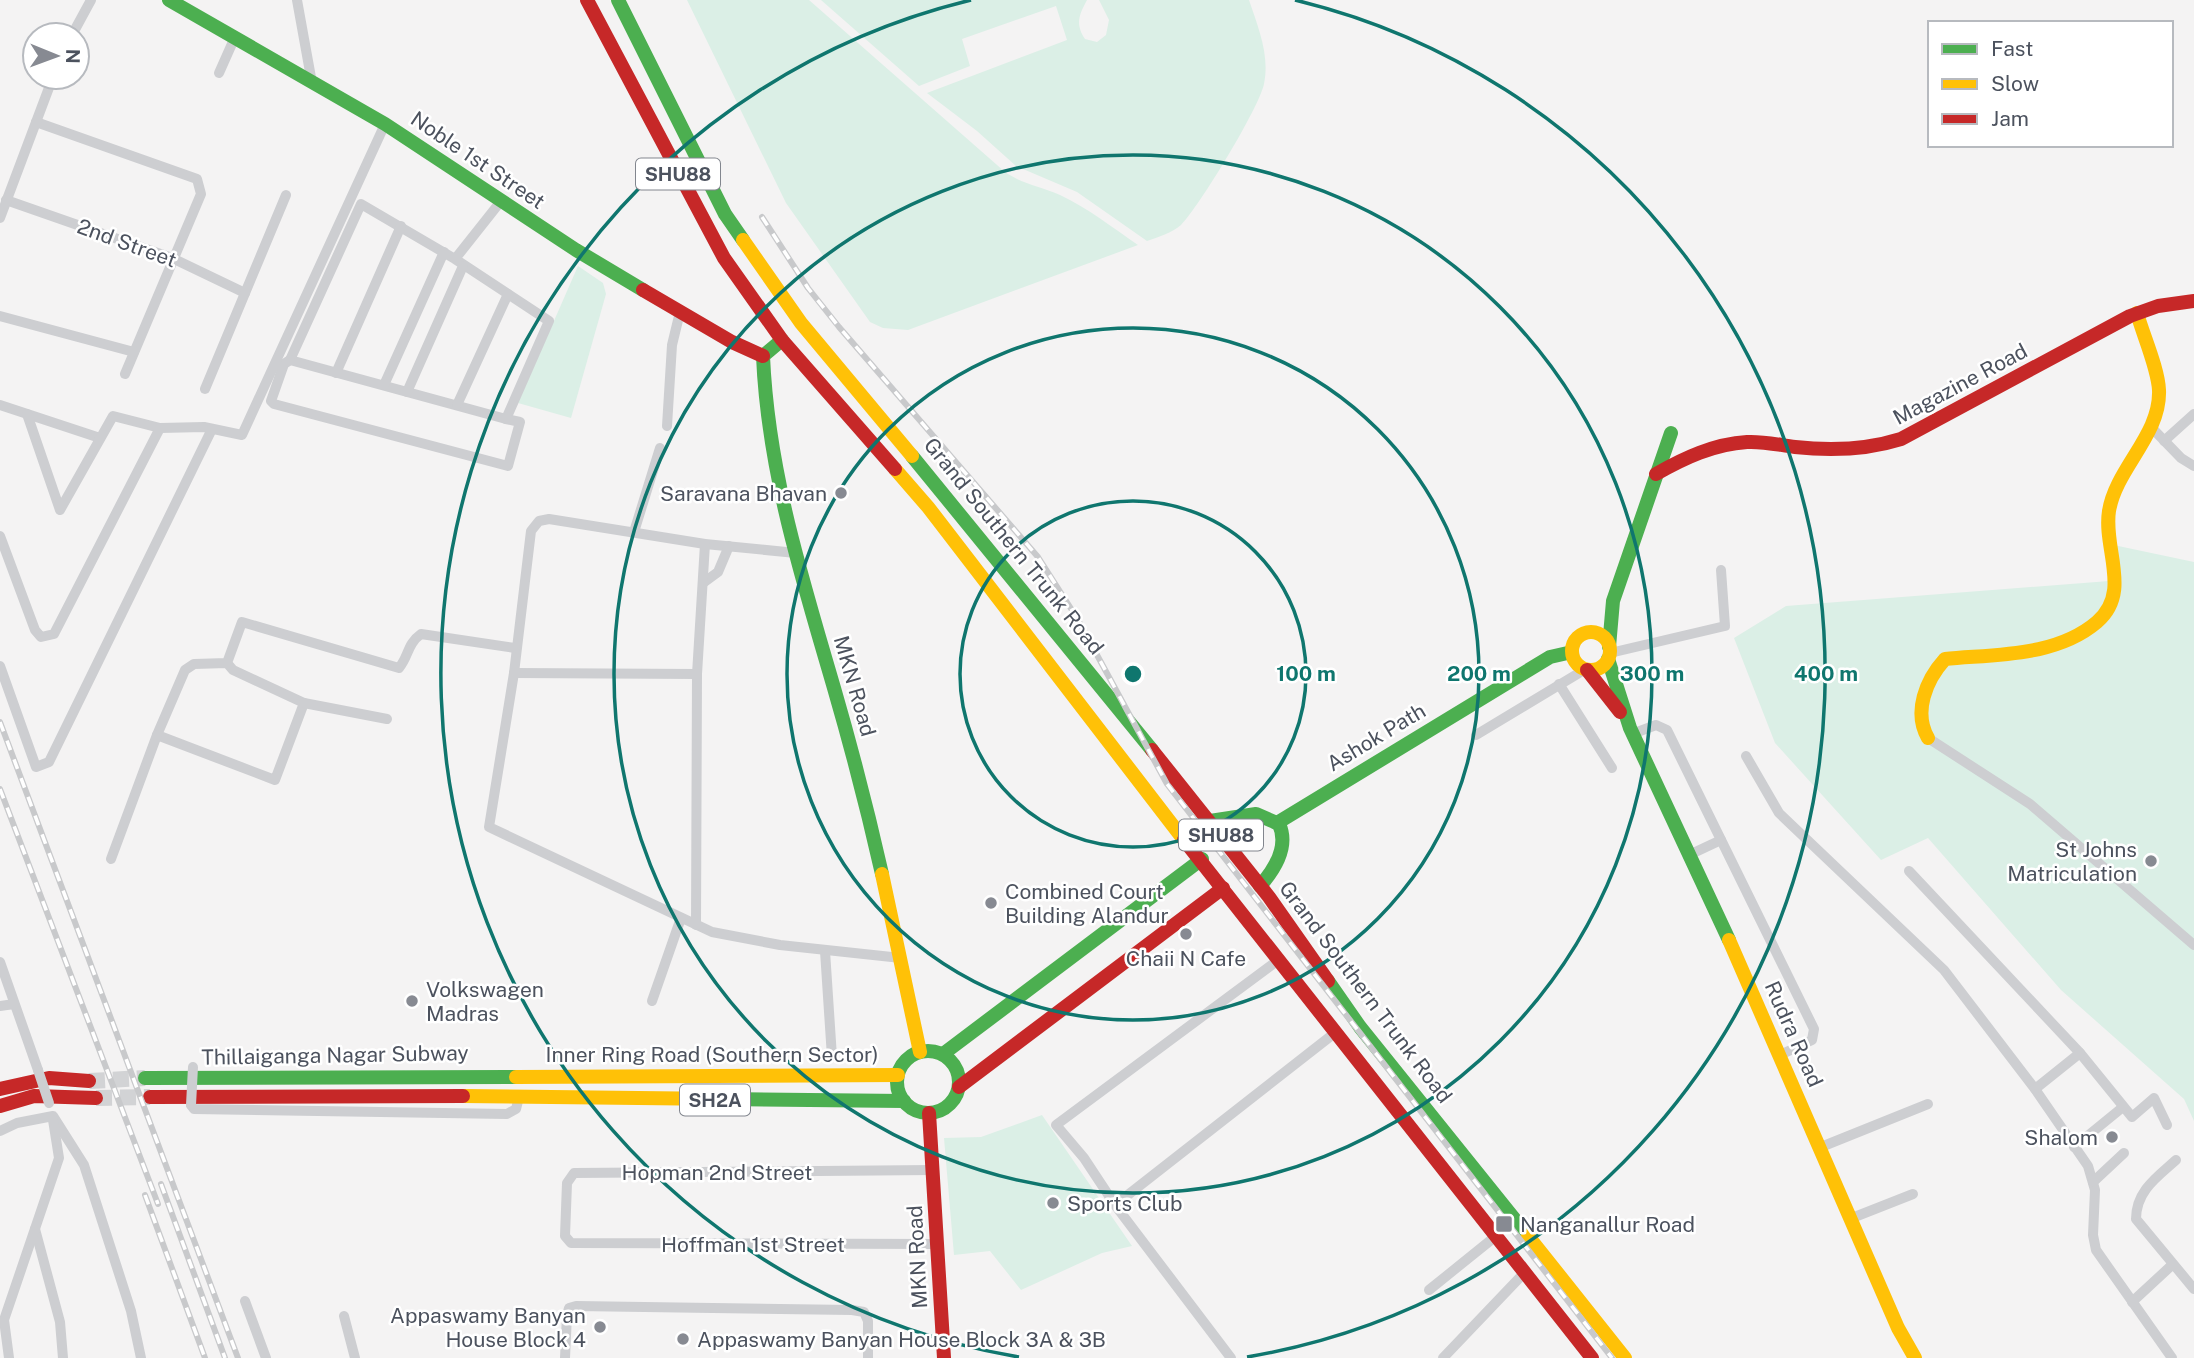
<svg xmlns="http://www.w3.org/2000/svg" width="2194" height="1358" font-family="'Public Sans',sans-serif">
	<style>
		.green { fill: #dbefe6 }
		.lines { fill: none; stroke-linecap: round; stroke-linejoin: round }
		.primary-tunnel { stroke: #d2d3d5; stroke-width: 16; stroke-dasharray: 16 8; stroke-linecap: butt }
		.street { stroke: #cdced1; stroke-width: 10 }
		.fast { stroke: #4caf50; stroke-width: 14 }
		.slow { stroke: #ffc107; stroke-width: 14 }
		.jam { stroke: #c62828; stroke-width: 14 }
		.rail-casing { stroke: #c8c9cb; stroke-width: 6 }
		.rail { stroke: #fff; stroke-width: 3.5; stroke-dasharray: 10; stroke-linecap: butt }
		.street-bridge { stroke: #cdced1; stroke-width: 10 }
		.ring { fill: none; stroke: #0f766e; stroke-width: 3.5 }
		.poi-dot { fill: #878a92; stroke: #fff; stroke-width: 2.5 }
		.labels { text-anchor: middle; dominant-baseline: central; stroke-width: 5; stroke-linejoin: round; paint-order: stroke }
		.shield { fill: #fff; stroke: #82868e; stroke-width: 2 }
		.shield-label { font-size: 19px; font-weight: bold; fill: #4c525e }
		.street-label { font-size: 21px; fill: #4c525e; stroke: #fff }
		.poi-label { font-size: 21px; fill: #4c525e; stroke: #fff; text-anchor: start }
		.centre { fill: #0f766e; stroke: #fff; stroke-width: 3.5 }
		.ring-label { font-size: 21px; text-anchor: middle; font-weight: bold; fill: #0f766e; stroke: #fff; stroke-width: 5; stroke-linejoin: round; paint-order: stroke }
	</style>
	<rect width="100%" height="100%" fill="#f4f3f3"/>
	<g class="green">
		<path d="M 687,0 L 809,0 L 1005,172 C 1024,185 1040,186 1060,195 C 1088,208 1113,228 1138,245 L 908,330 L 883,328 L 870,322 L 786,203 Z"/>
		<path d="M 821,0 L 1087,0 C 1079,15 1075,24 1085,39 L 1097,42 L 1106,35 L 1109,20 L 1099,0 L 1249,0 C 1258,27 1270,55 1264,84 C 1259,108 1199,207 1181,225 C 1172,233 1158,237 1147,241 L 1077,192 L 1016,166 L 977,131 L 927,93 L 1067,40 L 1056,6 L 962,39 L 970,66 L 919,86 Z"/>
		<polygon points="578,266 603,283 606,294 571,418 518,403"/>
		<polygon points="2104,543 2194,562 2194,1121 2184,1099 2061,990 1928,838 1881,860 1775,743 1734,638 1786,606 2109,581"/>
		<polygon points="1042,1115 1132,1246 1102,1253 1021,1290 990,1251 954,1255 944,1138 981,1137"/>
	</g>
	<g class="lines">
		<g class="primary-tunnel">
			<polyline points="89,1081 145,1078"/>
			<polyline points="96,1098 150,1097"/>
		</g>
		<g class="street">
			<polyline points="297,0 312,83"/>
			<polyline points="72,35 91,0"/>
			<polyline points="219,73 235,37"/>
			<polyline points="36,122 197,179 201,194 125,374"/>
			<polyline points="6,200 172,258 245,293"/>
			<polyline points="0,218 53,77"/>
			<polyline points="455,259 549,321 506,419 290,360 361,204 455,259 501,201"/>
			<polyline points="0,316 134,352"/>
			<polyline points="290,360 284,364 271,401 274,404 508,466 520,422 506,419"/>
			<polyline points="336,373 401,226"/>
			<polyline points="384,385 444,252"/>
			<polyline points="205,389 286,195"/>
			<polyline points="407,392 463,266"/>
			<polyline points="0,405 100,438"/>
			<polyline points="457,405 508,294"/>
			<polyline points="27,414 60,510 113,416 160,428 204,427 242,435 385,124"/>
			<polyline points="667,426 672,345 680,312"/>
			<polyline points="2151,427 2181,458 2194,466"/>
			<polyline points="2164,441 2194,414"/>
			<polyline points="634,532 660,448"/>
			<polyline points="0,536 35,630 41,637 54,634 160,428"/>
			<polyline points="796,553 705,544 549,519 539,521 531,531 514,673 489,827 712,932 780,945 901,958"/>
			<polyline points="703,583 718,572 729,546"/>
			<polyline points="1610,653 1725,626 1721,570"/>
			<path d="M 227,663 L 194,664 L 185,670 L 157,735 L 275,780 L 304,703 L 233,670 L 227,663 L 242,622 L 399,668 C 409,656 407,644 421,634 L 515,648"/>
			<polyline points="0,666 36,767 49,762 212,429"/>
			<polyline points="514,673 697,674"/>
			<polyline points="1559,684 1612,768"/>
			<polyline points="304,703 387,719"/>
			<polyline points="1632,734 1656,725 1667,730 1814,1029 1812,1040 1780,1055"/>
			<polyline points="1476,735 1584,670"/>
			<polyline points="1928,738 2030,804 2194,945"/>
			<polyline points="1746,756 1779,813 1944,970 2035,1089 2088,1166 2095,1190 2093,1235 2096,1250 2172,1358"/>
			<polyline points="1689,855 1721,840"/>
			<polyline points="111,859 157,735"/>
			<polyline points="1909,871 2080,1053 2132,1117 2154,1098 2167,1125"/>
			<polyline points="696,925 697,674 705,544"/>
			<polyline points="825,951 832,1057"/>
			<polyline points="0,962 38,1070"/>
			<polyline points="652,1001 681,918"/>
			<polyline points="0,1006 14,1004"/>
			<polyline points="2035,1089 2080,1053"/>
			<polyline points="191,1105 194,1109 507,1114 516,1109 519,1097"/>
			<polyline points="0,1131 17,1123 53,1116 84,1165 131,1311 141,1358"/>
			<polyline points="1821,1147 1928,1104"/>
			<polyline points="2074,1147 2123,1107"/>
			<path d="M 2176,1160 C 2157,1177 2136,1191 2136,1219 L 2194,1289"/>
			<polyline points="933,1170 574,1173 567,1183 565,1236 571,1243 939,1244"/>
			<polyline points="2093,1182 2124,1153"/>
			<polyline points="1115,1205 1336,1032"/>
			<polyline points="1852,1218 1913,1194"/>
			<polyline points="35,1229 60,1322 63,1358"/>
			<polyline points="1429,1290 1496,1236"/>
			<polyline points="245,1301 266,1358"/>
			<polyline points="2132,1302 2172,1265"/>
			<polyline points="344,1316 355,1358"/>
			<polyline points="9,1358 4,1320 59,1158 53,1120"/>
			<polyline points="565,1358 567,1315 569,1308 576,1306 852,1310 864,1312 868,1321 868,1358"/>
			<polyline points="1231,1358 1115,1205 1084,1158 1056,1125 1277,961"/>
			<polyline points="1443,1358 1525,1272"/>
		</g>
		<g class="fast">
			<polyline points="169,0 385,124 576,250 643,290"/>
			<polyline points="618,0 725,214 743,240"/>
			<path d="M 782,340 L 763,356 C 768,472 802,578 834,688 C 852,750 868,812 882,874"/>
			<polyline points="912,456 1152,750"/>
			<polyline points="1609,647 1613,601 1671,433"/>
			<polyline points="1608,659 1630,728 1729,940"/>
			<path d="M 1210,821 L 1256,814 L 1279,824 C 1289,846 1275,869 1260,886"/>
			<polyline points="1277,823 1550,657 1572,652"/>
			<polyline points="1328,981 1360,1027 1528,1236"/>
			<circle cx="928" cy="1082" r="31"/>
			<polyline points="943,1054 1202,859"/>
			<polyline points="145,1078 516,1077"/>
			<polyline points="725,1099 904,1101"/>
		</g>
		<g class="slow">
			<polyline points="743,240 801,323 912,456"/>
			<polyline points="895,469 928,507 1184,840"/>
			<circle cx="1591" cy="651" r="19"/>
			<path d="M 1928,738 C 1913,712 1926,680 1945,659 C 1996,654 2056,657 2097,622 C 2132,592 2103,549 2109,511 C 2116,468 2161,435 2159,390 C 2158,368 2143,335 2137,313"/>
			<polyline points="882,874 920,1052"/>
			<polyline points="1729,940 1898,1328 1915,1358"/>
			<polyline points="516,1077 898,1075"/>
			<polyline points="463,1096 725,1099"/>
			<polyline points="1528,1236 1625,1358"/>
		</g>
		<g class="jam">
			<polyline points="587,0 724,258 782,340 895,469"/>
			<polyline points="643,290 732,342 763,356"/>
			<path d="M 1656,474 C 1684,458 1714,444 1747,442 C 1763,441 1779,445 1795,447 C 1831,451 1866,450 1901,439 L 2130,316 L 2158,306 L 2194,301"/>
			<polyline points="1587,670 1620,712"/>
			<polyline points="1152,750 1269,897 1328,981"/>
			<polyline points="1184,840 1592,1358"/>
			<polyline points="959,1087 1223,888"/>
			<polyline points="0,1089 49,1078 89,1081"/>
			<polyline points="150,1097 463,1096"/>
			<polyline points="0,1106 34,1096 96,1098"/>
			<polyline points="929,1113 944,1358"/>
		</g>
		<defs>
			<g id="rail">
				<polyline points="762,217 808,288 839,327 1038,557 1077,618 1167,784 1612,1358"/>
				<polyline points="0,722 238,1358"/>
				<polyline points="0,789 158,1204"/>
				<polyline points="161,1184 225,1358"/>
				<polyline points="145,1195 205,1358"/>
			</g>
		</defs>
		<use href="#rail" class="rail-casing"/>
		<use href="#rail" class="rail"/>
		<g class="street-bridge">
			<polyline points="38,1070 49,1103"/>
			<polyline points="191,1105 193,1067"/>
		</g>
	</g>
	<g class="ring">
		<circle cx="1133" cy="674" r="173"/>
		<circle cx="1133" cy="674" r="346"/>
		<circle cx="1133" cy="674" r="519"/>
		<path d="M1019 1357A693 693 0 0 1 971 0M1295 0A693 693 0 0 1 1247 1357"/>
	</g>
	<g class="poi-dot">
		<circle cx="841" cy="493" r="7"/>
		<circle cx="2151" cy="861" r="7"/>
		<circle cx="991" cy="903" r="7"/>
		<circle cx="1186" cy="934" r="7"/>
		<circle cx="412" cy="1001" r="7"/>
		<circle cx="2112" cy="1137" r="7"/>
		<circle cx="1053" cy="1203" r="7"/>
		<rect x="1495" y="1215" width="18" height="18" rx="3.5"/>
		<circle cx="600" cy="1327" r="7"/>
		<circle cx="683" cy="1339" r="7"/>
	</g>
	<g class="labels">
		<g class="shield">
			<rect x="636" y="158.5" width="84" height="31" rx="5"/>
			<rect x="1179" y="819.5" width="84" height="31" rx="5"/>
			<rect x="680" y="1084.5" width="70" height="31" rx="5"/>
		</g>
		<g class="shield-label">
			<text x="678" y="174">SHU88</text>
			<text x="1221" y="835">SHU88</text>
			<text x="715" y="1100">SH2A</text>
		</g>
		<g class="street-label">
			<text transform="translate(478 160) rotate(34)">Noble 1st Street</text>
			<text transform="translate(127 243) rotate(20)">2nd Street</text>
			<text transform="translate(1960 384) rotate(-28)">Magazine Road</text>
			<text transform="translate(1014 546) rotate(51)">Grand Southern Trunk Road</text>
			<text transform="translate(855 686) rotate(74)">MKN Road</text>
			<text transform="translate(1376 737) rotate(-31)">Ashok Path</text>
			<text transform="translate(1366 992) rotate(53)">Grand Southern Trunk Road</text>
			<text transform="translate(1794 1034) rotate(66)">Rudra Road</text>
			<text x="712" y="1054">Inner Ring Road (Southern Sector)</text>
			<text transform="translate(335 1055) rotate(-1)">Thillaiganga Nagar Subway</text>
			<text x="717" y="1172">Hopman 2nd Street</text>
			<text x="753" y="1244">Hoffman 1st Street</text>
			<text transform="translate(917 1257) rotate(-93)">MKN Road</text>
		</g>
		<g class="poi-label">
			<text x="827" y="493" text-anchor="end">Saravana Bhavan</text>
			<text x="2137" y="849" text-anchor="end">St Johns<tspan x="2137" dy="24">Matriculation</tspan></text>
			<text x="1005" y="891">Combined Court<tspan x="1005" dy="24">Building Alandur</tspan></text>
			<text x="1186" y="958" text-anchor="middle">Chaii N Cafe</text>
			<text x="426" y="989">Volkswagen<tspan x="426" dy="24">Madras</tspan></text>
			<text x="2098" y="1137" text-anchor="end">Shalom</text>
			<text x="1067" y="1203">Sports Club</text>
			<text x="1520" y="1224">Nanganallur Road</text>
			<text x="586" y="1315" text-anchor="end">Appaswamy Banyan<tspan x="586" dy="24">House Block 4</tspan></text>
			<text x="697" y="1339">Appaswamy Banyan House Block 3A &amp; 3B</text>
		</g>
	</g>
	<circle cx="1133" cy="674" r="10" class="centre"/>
	<g class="ring-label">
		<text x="1306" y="681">100 m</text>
		<text x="1479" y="681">200 m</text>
		<text x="1652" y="681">300 m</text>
		<text x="1826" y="681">400 m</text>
	</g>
	<rect x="1928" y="21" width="245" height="126" fill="#ffffff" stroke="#b7babf" stroke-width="2"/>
	<rect x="1942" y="44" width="35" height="10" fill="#4caf50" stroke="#b7babf" stroke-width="2"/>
	<text x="1991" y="56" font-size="21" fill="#4c525e">Fast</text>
	<rect x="1942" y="79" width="35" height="10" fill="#ffc107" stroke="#b7babf" stroke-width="2"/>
	<text x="1991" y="91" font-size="21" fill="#4c525e">Slow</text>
	<rect x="1942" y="114" width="35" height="10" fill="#c62828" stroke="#b7babf" stroke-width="2"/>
	<text x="1991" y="126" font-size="21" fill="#4c525e">Jam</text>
	<g transform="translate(56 56) rotate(91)"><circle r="33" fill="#ffffff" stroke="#b7babf" stroke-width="2"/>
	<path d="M0-5L12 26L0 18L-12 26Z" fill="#878a92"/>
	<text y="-10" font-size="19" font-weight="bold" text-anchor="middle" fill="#4c525e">N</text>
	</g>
</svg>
